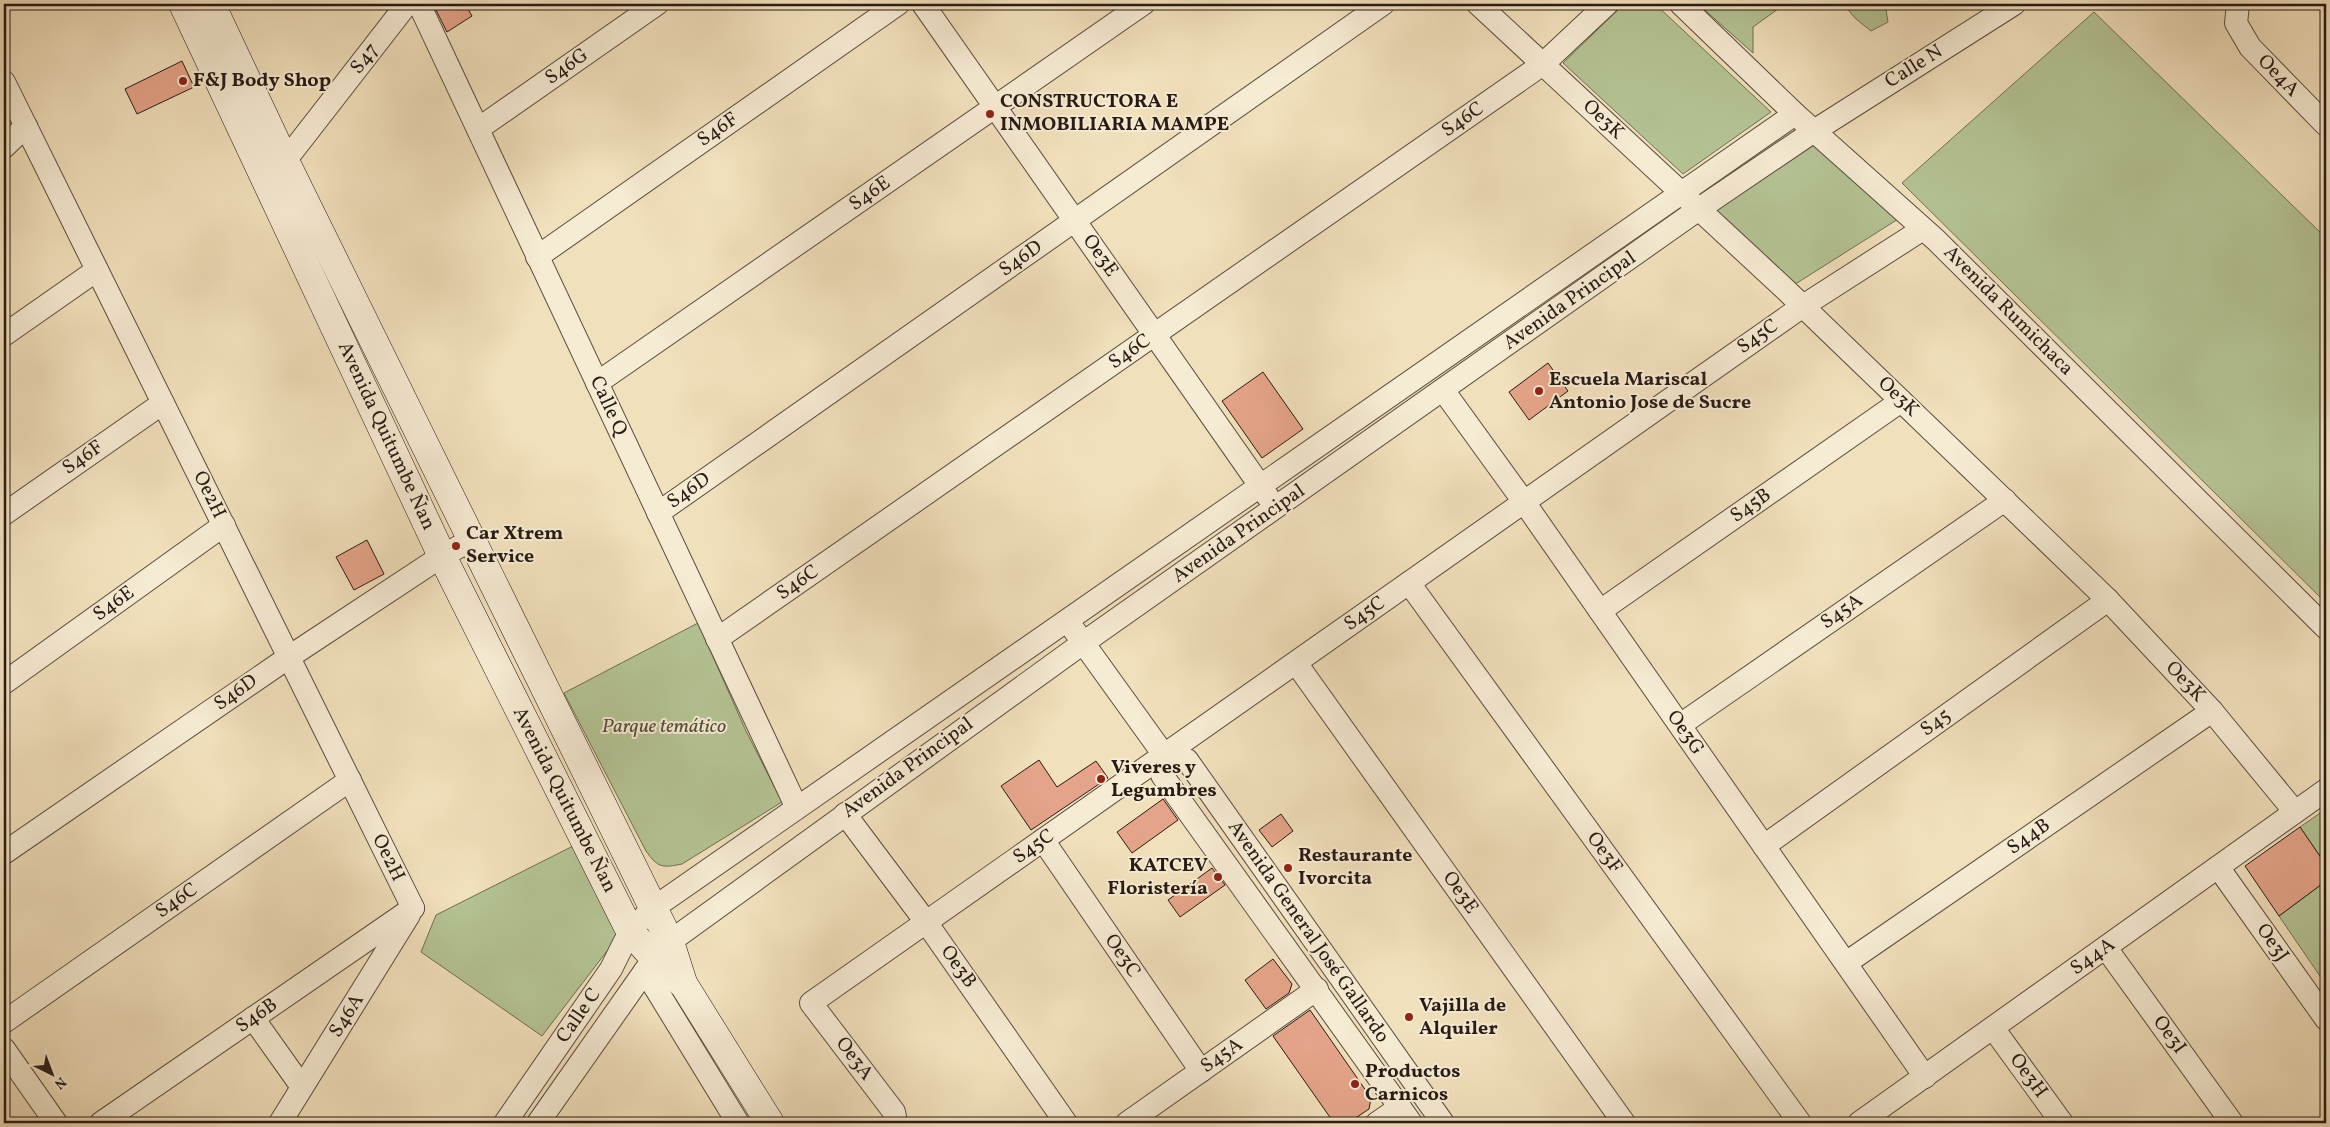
<svg xmlns="http://www.w3.org/2000/svg" width="2330" height="1127" font-family="Vollkorn,serif">
	<style>
		.green { fill: #b4c394; stroke: #6e6f54 }
		.building { fill: #e5a489; stroke: #281b14 }
		.lines { fill: none; stroke-linecap: round; stroke-linejoin: round }
		.street-casing { stroke: #5a4c3e; stroke-width: 24 }
		.secondary-casing { stroke: #281b14; stroke-width: 29 }
		.street { stroke: #f6ebd3; stroke-width: 22 }
		.secondary { stroke: #f6ebd3; stroke-width: 28 }
		.poi-dot { fill: #8f2418; stroke: #f6ebd3; stroke-width: 2 }
		.labels { text-anchor: middle; dominant-baseline: central; stroke-width: 4; stroke-linejoin: round; paint-order: stroke }
		.street-label { font-size: 20px; fill: #281b14; stroke: #f6ebd3 }
		.poi-label { font-size: 20px; font-weight: bold; fill: #281b14; stroke: #f6ebd3; text-anchor: start }
		.park-label { font-size: 20px; font-style: italic; fill: #524d3a; stroke: #f6ebd3 }
	</style>
	<rect width="100%" height="100%" fill="#f1e0bc"/>
	<filter id="stains"><feTurbulence type="fractalNoise" baseFrequency=".004" numOctaves="4"/><feColorMatrix values="0 0 0 0 .2 0 0 0 0 .09 0 0 0 0 .02 0 0 0 .5 -.17"/></filter>
	<radialGradient id="worn" r=".72"><stop offset=".6" stop-color="#630" stop-opacity="0"/><stop offset="1" stop-color="#630" stop-opacity=".3"/></radialGradient>
	<g class="green">
		<polygon points="1624,4 1655,4 1771,112 1683,174 1563,63"/>
		<polygon points="1698,4 1776,4 1778,9 1753,27 1753,53"/>
		<polygon points="1843,4 1885,4 1888,22 1871,31 1856,19"/>
		<polygon points="2094,12 2326,238 2326,603 1902,183"/>
		<polygon points="1814,131 1906,214 1786,290 1699,209"/>
		<path d="M 698,623 L 746,731 L 782,802 L 682,864 C 662,868 658,868 646,851 L 564,693 Z"/>
		<polygon points="2326,809 2326,865 2300,827"/>
		<polygon points="573,846 620,934 542,1036 421,952 436,915"/>
		<polygon points="2326,881 2326,985 2279,916"/>
	</g>
	<g class="building">
		<polygon points="433,4 465,4 472,16 447,32"/>
		<polygon points="182,61 194,87 137,114 125,89"/>
		<polygon points="1548,363 1568,391 1529,420 1509,392"/>
		<polygon points="1263,372 1303,429 1262,458 1222,401"/>
		<polygon points="367,540 384,574 354,590 336,557"/>
		<polygon points="1039,760 1057,787 1096,761 1108,778 1031,830 1001,786"/>
		<polygon points="1163,799 1178,820 1132,853 1117,832"/>
		<polygon points="1281,814 1293,831 1272,847 1259,830"/>
		<polygon points="2300,827 2326,865 2326,881 2279,916 2245,866"/>
		<polygon points="1212,868 1225,885 1180,917 1168,900"/>
		<polygon points="1273,959 1292,984 1289,993 1266,1009 1245,980"/>
		<polygon points="1310,1010 1371,1098 1369,1109 1348,1123 1334,1123 1273,1036"/>
	</g>
	<g class="lines">
		<defs>
			<g id="street">
				<polyline points="419,4 797,808"/>
				<polyline points="923,4 1268,497"/>
				<polyline points="1478,4 1786,290 2108,600 2212,711 2295,812"/>
				<polyline points="1681,4 1795,114 1936,240 2326,628"/>
				<polyline points="2238,4 2236,23 2250,47 2326,125"/>
				<polyline points="4,82 413,908"/>
				<polyline points="478,129 657,4"/>
				<polyline points="4,147 26,126"/>
				<polyline points="285,161 407,4"/>
				<polyline points="537,257 898,4"/>
				<polyline points="4,335 97,270"/>
				<polyline points="597,383 1143,4"/>
				<polyline points="1443,390 1524,502 1925,1077"/>
				<polyline points="658,513 1383,4"/>
				<polyline points="4,514 163,403"/>
				<polyline points="1409,583 1800,1123"/>
				<polyline points="1600,611 1901,401"/>
				<polyline points="1074,630 1164,755 1187,760 1443,1123"/>
				<polyline points="717,639 1543,64 1607,4"/>
				<polyline points="1296,663 1624,1123"/>
				<polyline points="4,683 224,525"/>
				<polyline points="1680,725 2005,500"/>
				<polyline points="1164,755 1162,775 1411,1123"/>
				<polyline points="845,814 926,922 1066,1123"/>
				<polyline points="1043,840 1201,1071"/>
				<polyline points="1764,846 2108,600"/>
				<polyline points="4,853 289,657 442,556 473,539"/>
				<polyline points="2218,867 2326,1019"/>
				<polyline points="2106,948 2232,1123"/>
				<polyline points="1846,963 2212,711"/>
				<polyline points="645,971 738,1123"/>
				<polyline points="253,1018 302,1087"/>
				<polyline points="4,1022 350,780"/>
				<polyline points="1993,1028 2062,1123"/>
				<polyline points="4,1049 56,1123"/>
				<polyline points="101,1123 413,908"/>
				<polyline points="280,1123 409,915"/>
				<polyline points="505,1123 611,969 630,931 652,909 1795,114"/>
				<polyline points="538,1123 654,958 668,943 1083,643 1699,209 1814,131 2014,4"/>
				<polyline points="893,1123 895,1117 894,1112 811,1003 1803,306 1923,229"/>
				<polyline points="1127,1123 1317,989"/>
				<polyline points="1377,1123 1400,1107"/>
				<polyline points="1859,1123 2326,790"/>
			</g>
			<g id="secondary">
				<polyline points="183,4 442,556 630,931 654,958 684,985 770,1123"/>
				<polyline points="211,4 285,161 670,942 683,983"/>
			</g>
		</defs>
		<use href="#street" class="street-casing"/>
		<use href="#secondary" class="secondary-casing"/>
		<use href="#street" class="street"/>
		<use href="#secondary" class="secondary"/>
	</g>
	<g class="poi-dot">
		<circle cx="183" cy="81" r="5"/>
		<circle cx="990" cy="114" r="5"/>
		<circle cx="1539" cy="391" r="5"/>
		<circle cx="456" cy="546" r="5"/>
		<circle cx="1101" cy="779" r="5"/>
		<circle cx="1288" cy="868" r="5"/>
		<circle cx="1218" cy="877" r="5"/>
		<circle cx="1409" cy="1017" r="5"/>
		<circle cx="1355" cy="1084" r="5"/>
	</g>
	<g class="labels">
		<g class="street-label">
			<text transform="translate(365 59) rotate(-52)">S47</text>
			<text transform="translate(567 67) rotate(-35)">S46G</text>
			<text transform="translate(1914 67) rotate(-32)">Calle N</text>
			<text transform="translate(2278 76) rotate(46)">Oe4A</text>
			<text transform="translate(1463 120) rotate(-35)">S46C</text>
			<text transform="translate(1603 120) rotate(43)">Oe3K</text>
			<text transform="translate(718 130) rotate(-35)">S46F</text>
			<text transform="translate(870 194) rotate(-35)">S46E</text>
			<text transform="translate(1100 256) rotate(55)">Oe3E</text>
			<text transform="translate(1021 259) rotate(-35)">S46D</text>
			<text transform="translate(1570 301) rotate(-35)">Avenida Principal</text>
			<text transform="translate(2008 311) rotate(45)">Avenida Rumichaca</text>
			<text transform="translate(1758 337) rotate(-35)">S45C</text>
			<text transform="translate(1130 352) rotate(-35)">S46C</text>
			<text transform="translate(1898 397) rotate(44)">Oe3K</text>
			<text transform="translate(608 406) rotate(65)">Calle Q</text>
			<text transform="translate(386 436) rotate(65)">Avenida Quitumbe Ñan</text>
			<text transform="translate(83 458) rotate(-35)">S46F</text>
			<text transform="translate(689 491) rotate(-35)">S46D</text>
			<text transform="translate(209 495) rotate(64)">Oe2H</text>
			<text transform="translate(1751 506) rotate(-35)">S45B</text>
			<text transform="translate(1239 534) rotate(-35)">Avenida Principal</text>
			<text transform="translate(798 583) rotate(-35)">S46C</text>
			<text transform="translate(114 604) rotate(-36)">S46E</text>
			<text transform="translate(1842 612) rotate(-35)">S45A</text>
			<text transform="translate(1365 614) rotate(-35)">S45C</text>
			<text transform="translate(2185 682) rotate(47)">Oe3K</text>
			<text transform="translate(236 693) rotate(-35)">S46D</text>
			<text transform="translate(1936 723) rotate(-36)">S45</text>
			<text transform="translate(1685 733) rotate(55)">Oe3G</text>
			<text transform="translate(908 768) rotate(-36)">Avenida Principal</text>
			<text transform="translate(564 800) rotate(63)">Avenida Quitumbe Ñan</text>
			<text transform="translate(2029 837) rotate(-35)">S44B</text>
			<text transform="translate(1034 847) rotate(-35)">S45C</text>
			<text transform="translate(1604 853) rotate(54)">Oe3F</text>
			<text transform="translate(388 858) rotate(64)">Oe2H</text>
			<text transform="translate(1460 893) rotate(55)">Oe3E</text>
			<text transform="translate(177 901) rotate(-35)">S46C</text>
			<text transform="translate(1308 932) rotate(55)">Avenida General José Gallardo</text>
			<text transform="translate(2272 943) rotate(55)">Oe3J</text>
			<text transform="translate(1122 956) rotate(56)">Oe3C</text>
			<text transform="translate(2093 957) rotate(-35)">S44A</text>
			<text transform="translate(958 967) rotate(55)">Oe3B</text>
			<text transform="translate(257 1016) rotate(-35)">S46B</text>
			<text transform="translate(347 1016) rotate(-58)">S46A</text>
			<text transform="translate(579 1016) rotate(-55)">Calle C</text>
			<text transform="translate(2169 1035) rotate(54)">Oe3I</text>
			<text transform="translate(1222 1056) rotate(-35)">S45A</text>
			<text transform="translate(854 1059) rotate(53)">Oe3A</text>
			<text transform="translate(2028 1076) rotate(54)">Oe3H</text>
		</g>
		<g class="poi-label">
			<text x="193" y="81">F&amp;J Body Shop</text>
			<text x="1000" y="102">CONSTRUCTORA E<tspan x="1000" dy="23">INMOBILIARIA MAMPE</tspan></text>
			<text x="1549" y="380">Escuela Mariscal<tspan x="1549" dy="23">Antonio Jose de Sucre</tspan></text>
			<text x="466" y="534">Car Xtrem<tspan x="466" dy="23">Service</tspan></text>
			<text x="1111" y="768">Viveres y<tspan x="1111" dy="23">Legumbres</tspan></text>
			<text x="1298" y="856">Restaurante<tspan x="1298" dy="23">Ivorcita</tspan></text>
			<text x="1208" y="866" text-anchor="end">KATCEV<tspan x="1208" dy="23">Floristería</tspan></text>
			<text x="1419" y="1006">Vajilla de<tspan x="1419" dy="23">Alquiler</tspan></text>
			<text x="1365" y="1072">Productos<tspan x="1365" dy="23">Carnicos</tspan></text>
		</g>
		<g class="park-label">
			<text x="664" y="727">Parque temático</text>
		</g>
	</g>
	<rect width="2330" height="1127" fill="none" stroke="#f1e0bc" stroke-width="20"/>
	<rect x="5" y="5" width="2320" height="1117" fill="none" stroke="#281b14" stroke-width="2.5"/>
	<rect x="10" y="10" width="2310" height="1107" fill="none" stroke="#281b14"/>
	<g transform="translate(52 1074) rotate(138)" stroke="#f6ebd3" stroke-width="4" paint-order="stroke">
	<path d="M0-4L9 19L0 12L-9 19Z" fill="#281b14"/>
	<text y="-8" font-size="14" font-weight="bold" text-anchor="middle" fill="#281b14">N</text>
	</g>
	<rect width="100%" height="100%" filter="url(#stains)"/>
	<rect width="100%" height="100%" fill="url(#worn)"/>
</svg>
